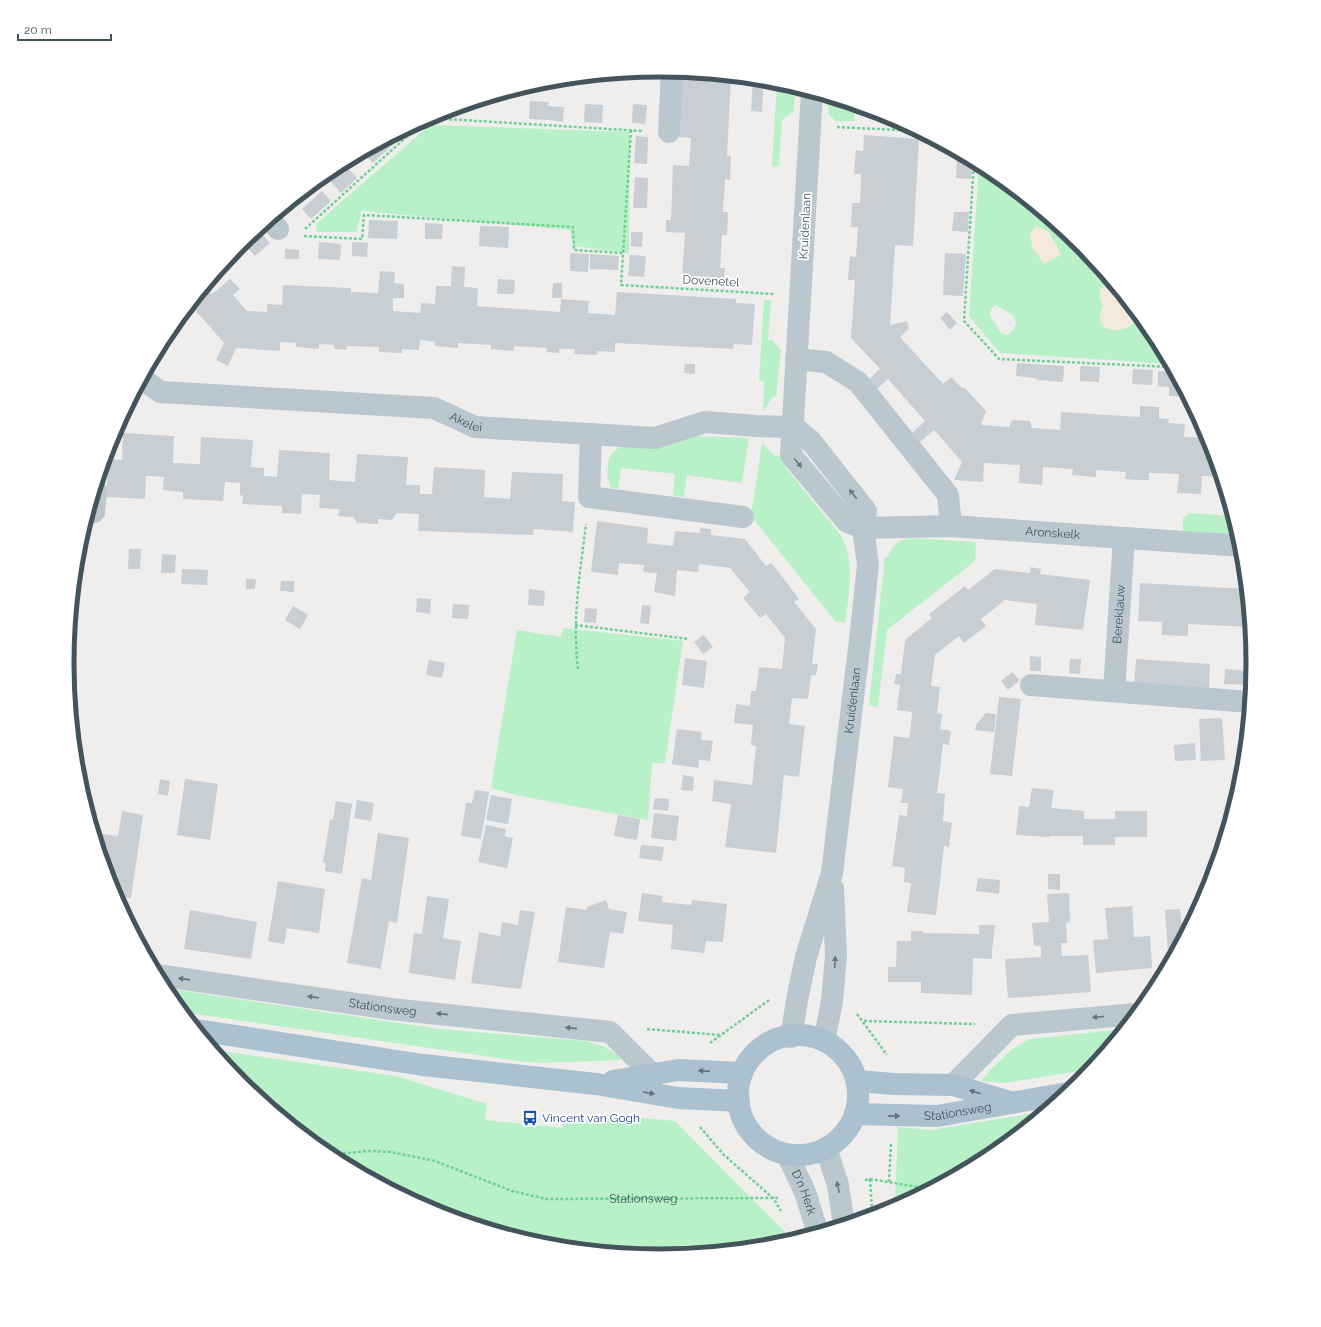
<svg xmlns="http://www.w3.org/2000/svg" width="1321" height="1327" font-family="Raleway,sans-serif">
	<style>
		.green { fill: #b8f1c7; fill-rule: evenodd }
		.sand { fill: #f3e9dc }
		.building { fill: #c9ced3 }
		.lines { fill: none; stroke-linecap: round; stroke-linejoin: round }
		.path { stroke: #6ed194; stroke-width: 2.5; stroke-dasharray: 3 2; stroke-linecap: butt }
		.minor { stroke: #bac7ce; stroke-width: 22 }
		.major { stroke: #abc1cf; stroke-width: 22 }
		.oneway { fill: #67767e }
		.oneway2 { fill: #5e6f79 }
		.labels { text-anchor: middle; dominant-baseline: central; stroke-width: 3.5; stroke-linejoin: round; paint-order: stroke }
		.street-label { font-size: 12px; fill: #44545c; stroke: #fff }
		.transit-label { font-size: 12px; fill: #164399; stroke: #fff; text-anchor: start }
		.rim { fill: none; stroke: #44545c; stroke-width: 5 }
	</style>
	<rect width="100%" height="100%" fill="#f0eded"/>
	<g class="green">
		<polygon points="777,82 795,87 794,111 782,120 779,166 772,166"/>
		<polygon points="829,98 855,105 854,121 835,121 828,113"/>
		<polygon points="430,125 630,132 629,253 573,246 570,230 361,211 357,232 317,232 316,224"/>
		<path d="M 979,164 L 999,177 L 999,180 L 1007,189 L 1013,189 L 1080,244 L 1119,291 L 1104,287 L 1100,297 L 1103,306 L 1100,314 L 1103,326 L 1114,330 L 1126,329 L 1130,306 L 1129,303 L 1154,334 L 1170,364 L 1000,353 L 969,316 ZM 995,305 L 1013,315 L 1016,323 L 1013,331 L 1007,335 L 1001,333 L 990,315 L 990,310 Z"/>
		<polygon points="764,300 771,300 768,340 772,340 781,350 776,397 773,396 763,412 764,382 759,381"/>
		<path d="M 697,436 L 749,438 L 742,483 L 687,475 L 684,497 L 673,496 L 675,474 L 621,468 L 618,489 L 611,488 C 607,479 607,474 608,464 C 613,434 650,450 670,445 C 679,443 688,438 697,436 Z"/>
		<path d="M 762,443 L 775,456 L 780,455 L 787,469 L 842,537 C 855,566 849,593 845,623 L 835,621 L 751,516 Z"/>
		<polygon points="1189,513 1233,516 1239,536 1183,532 1183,518"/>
		<path d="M 909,538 L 976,542 L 975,561 L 887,630 L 878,707 L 869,705 L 885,557 L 888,557 C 893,545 897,541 909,538 Z"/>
		<polygon points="563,628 683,641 665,763 652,763 648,820 520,796 491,788 517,630 561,637"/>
		<polygon points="164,988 439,1029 586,1041 605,1047 620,1057 620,1060 543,1063 526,1062 182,1012"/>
		<polygon points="1124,1029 1097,1063 1087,1070 1004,1083 981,1081 990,1070 1012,1049 1030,1039"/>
		<polygon points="214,1050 396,1076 487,1104 485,1120 563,1128 562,1122 622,1116 675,1121 786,1233 789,1242 776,1246 660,1257 544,1246 433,1212 331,1157 241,1083"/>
		<polygon points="1046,1111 990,1157 886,1212 885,1204 895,1202 898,1127 932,1130"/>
	</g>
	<g class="sand">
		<polygon points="1037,226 1049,232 1061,255 1044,264 1032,247 1030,233"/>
		<path d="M 1104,287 C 1108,288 1115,289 1119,291 C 1129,299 1135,313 1133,324 C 1116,336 1092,330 1103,306 L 1100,297 L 1100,289 Z"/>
	</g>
	<g class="building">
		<polygon points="644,72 643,80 624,79 625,74"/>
		<polygon points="681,72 731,77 727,156 731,156 730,180 725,179 723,212 728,212 727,235 722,235 720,268 725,268 724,279 682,277 685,233 666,232 666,220 671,220 673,165 689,166 691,138 677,137"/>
		<polygon points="753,79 764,80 762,112 751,111"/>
		<polygon points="530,101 549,102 548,106 564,107 563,122 548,120 548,114 548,120 529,119"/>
		<polygon points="585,104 603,105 602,123 584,122"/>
		<polygon points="633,104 647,105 645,124 632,123"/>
		<polygon points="864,135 919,139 913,246 895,245 890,325 907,321 909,329 900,337 943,384 951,377 962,388 964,387 986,411 981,425 1009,427 1012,420 1030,421 1032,428 1060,430 1061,412 1140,417 1140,406 1159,407 1159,418 1169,419 1168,423 1185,424 1184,437 1209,438 1224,487 1216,486 1217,477 1202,476 1201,494 1177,493 1179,474 1149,473 1149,480 1138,480 1125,479 1126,472 1096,470 1096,477 1072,475 1073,469 1043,467 1042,485 1019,483 1020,465 984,463 983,482 954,480 962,462 934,430 920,442 912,433 925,421 888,379 875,391 866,382 880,369 851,338 855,280 848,280 850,256 856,257 858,227 851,227 852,203 860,203 861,174 854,174 856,150 863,151"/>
		<polygon points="636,136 648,137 647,164 634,163"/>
		<polygon points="393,137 397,141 373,163 363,153"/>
		<polygon points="957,158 972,160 971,179 956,178"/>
		<polygon points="347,167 357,178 341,193 331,182"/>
		<polygon points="635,177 648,178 647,208 633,208"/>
		<polygon points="322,191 331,201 311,219 302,209"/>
		<polygon points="954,212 969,212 968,232 952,231"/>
		<polygon points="369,220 398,221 397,239 368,238"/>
		<polygon points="425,223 443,224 442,239 425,239"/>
		<polygon points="480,226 509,227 508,248 479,246"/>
		<polygon points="631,232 643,232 642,247 631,246"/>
		<polygon points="261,233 270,243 255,256 246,246"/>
		<polygon points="319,242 341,244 340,260 318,259"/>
		<polygon points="352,242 368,243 367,257 352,256"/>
		<polygon points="285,249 299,250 299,259 285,259"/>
		<polygon points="570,253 589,254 588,272 570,271"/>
		<polygon points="945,253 966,254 963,296 943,295"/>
		<polygon points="590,254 619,256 618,270 590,269"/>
		<polygon points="630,255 646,256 644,277 628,276"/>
		<polygon points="452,266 465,267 464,287 478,288 477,306 560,312 561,299 589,301 588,313 615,315 617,292 736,299 736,303 755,304 752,345 734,344 733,349 615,343 615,352 597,351 597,355 574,354 575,349 559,349 559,353 546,352 547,348 514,346 514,351 491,349 491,345 458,343 458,348 447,347 435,346 435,342 420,340 419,350 402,349 402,353 379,352 379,347 347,346 346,350 334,349 334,345 319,344 319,349 296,347 296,343 280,342 280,351 236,348 228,366 216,360 224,343 196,311 186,320 182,316 205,287 212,294 230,279 240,289 233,295 247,311 267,312 267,304 282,305 283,285 351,288 351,292 378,293 380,271 395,272 394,283 404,284 404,298 393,298 393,311 420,313 421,303 435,304 436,286 451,286"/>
		<polygon points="498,279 515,280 514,294 497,294"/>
		<polygon points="553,283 562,283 562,298 552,298"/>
		<polygon points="947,312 957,323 950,330 940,318"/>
		<polygon points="1017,363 1064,366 1063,382 1037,380 1036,378 1016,376"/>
		<polygon points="685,364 695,364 695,374 684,373"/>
		<polygon points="1080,366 1100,367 1099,382 1080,381"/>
		<polygon points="1133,369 1153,370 1152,385 1132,384"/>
		<polygon points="1158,371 1175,372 1188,397 1169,396 1169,387 1158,386"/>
		<polygon points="123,433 174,436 173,463 200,464 201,437 253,440 251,467 264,468 264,476 277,477 279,450 330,453 329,480 355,482 357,454 408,457 406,485 420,485 420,494 432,494 434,467 485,470 484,497 498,498 510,499 512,472 563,474 562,501 575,502 573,532 534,529 533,535 418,531 419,514 397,513 392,520 378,519 378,524 357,523 353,517 338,516 339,509 319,508 320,495 302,494 301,514 282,513 282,506 242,504 243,496 240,495 240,483 225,482 223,501 183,499 183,492 163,490 164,477 146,476 145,499 106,497 108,459 122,460"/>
		<polygon points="597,521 648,528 647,543 673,546 675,531 700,533 700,528 711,529 711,535 745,539 766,566 771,563 778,571 799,599 794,602 816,629 812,664 818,664 816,675 811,675 808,699 792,698 789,724 805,726 799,777 784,775 776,853 725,847 731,804 712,801 714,780 752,785 756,746 751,745 753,725 734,723 736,704 750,706 751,691 756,691 759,667 782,669 785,638 766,614 760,618 743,598 750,592 730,568 699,564 698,572 677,570 675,596 654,592 657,573 643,572 644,565 619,563 618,575 591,572"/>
		<polygon points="129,549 141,549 140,569 128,569"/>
		<polygon points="162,554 176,555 175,573 161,573"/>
		<polygon points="1030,567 1041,569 1040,574 1090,580 1083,630 1035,625 1037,604 1005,600 981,619 986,626 964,643 959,636 935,655 931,686 940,687 937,713 942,714 940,729 951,731 949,745 943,744 937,793 945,794 943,821 952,823 949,847 944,846 936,915 907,912 911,883 904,882 905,868 892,866 899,815 907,816 908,803 901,803 903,789 888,787 894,736 909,738 911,725 912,712 897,710 900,685 894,684 896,674 901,674 905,640 932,618 929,614 965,586 968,590 995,569 1030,573"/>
		<polygon points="182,569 208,570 207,585 181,584"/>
		<polygon points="246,579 256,579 255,589 246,589"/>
		<polygon points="281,581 294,581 294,592 280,591"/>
		<polygon points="1140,583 1247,589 1250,627 1188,624 1188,636 1162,635 1162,622 1138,621"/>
		<polygon points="529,589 545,591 544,606 528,605"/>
		<polygon points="417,598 431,599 430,614 416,612"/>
		<polygon points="453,604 469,605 468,619 452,618"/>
		<polygon points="642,605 651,606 649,624 640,623"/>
		<polygon points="293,606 308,615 300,629 285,620"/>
		<polygon points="585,608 597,609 596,623 584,622"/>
		<polygon points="704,635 713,647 703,654 694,642"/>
		<polygon points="1030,656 1041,657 1041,671 1030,671"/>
		<polygon points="685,658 707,661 704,688 682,685"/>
		<polygon points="1070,659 1081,659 1080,674 1069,673"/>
		<polygon points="1136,659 1210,664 1209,689 1134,684"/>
		<polygon points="429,660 445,663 442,678 426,675"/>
		<polygon points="1225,669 1247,671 1246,685 1224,684"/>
		<polygon points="1012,672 1020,680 1008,690 1001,681"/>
		<polygon points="999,697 1021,699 1012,776 990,774"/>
		<polygon points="986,713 996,714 994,732 975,730 976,725"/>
		<polygon points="1222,718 1225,760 1201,761 1199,719"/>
		<polygon points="677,729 702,732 701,740 713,741 710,761 699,760 698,768 672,764"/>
		<polygon points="1195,743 1196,760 1175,761 1174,745"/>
		<polygon points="683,775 694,777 693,791 681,790"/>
		<polygon points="160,779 170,781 168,796 158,794"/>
		<polygon points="185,779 218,784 210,840 177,835"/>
		<polygon points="1032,788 1054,790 1051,808 1084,811 1084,819 1115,819 1115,811 1147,811 1147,837 1115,837 1115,845 1083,845 1083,836 1050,836 1050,837 1016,835 1019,806 1029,807"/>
		<polygon points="475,790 489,792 481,839 461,836 466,803 472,803"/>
		<polygon points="491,795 512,799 508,824 486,820"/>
		<polygon points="655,798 669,799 668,811 653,809"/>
		<polygon points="357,800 374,803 371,821 354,818"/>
		<polygon points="336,801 352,804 342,874 325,871 326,863 323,862 330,819 333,820"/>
		<polygon points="122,811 143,815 131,898 115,896 95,833 118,836"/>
		<polygon points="654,813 679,816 676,841 651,838"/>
		<polygon points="618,815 640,819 637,840 614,836"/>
		<polygon points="486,825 506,829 505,836 513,838 507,868 478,862"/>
		<polygon points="378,833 409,838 397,923 389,921 381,967 382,969 347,963 362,878 371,880"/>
		<polygon points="641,845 664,847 662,861 639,858"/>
		<polygon points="1048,874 1060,874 1060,890 1048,889"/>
		<polygon points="978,878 1000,880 999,894 976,891"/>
		<polygon points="278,881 325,889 319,933 287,928 284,944 268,941"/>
		<polygon points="642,893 663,896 662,902 691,905 692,900 727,904 723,942 706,941 704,953 671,949 673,925 638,921"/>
		<polygon points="1069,893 1070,922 1066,923 1067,943 1061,943 1062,956 1088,955 1091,992 1008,998 1005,959 1041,957 1041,946 1034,946 1032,923 1049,922 1047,894"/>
		<polygon points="427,896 449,899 443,938 461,941 455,980 409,973 414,933 422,934"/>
		<polygon points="606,900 609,909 627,912 623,934 610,932 604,968 558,962 566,907 586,910 587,907"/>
		<polygon points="1132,906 1134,937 1150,936 1152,968 1096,973 1093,940 1108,939 1105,908"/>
		<polygon points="1180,909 1182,927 1189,927 1169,966 1165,910"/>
		<polygon points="190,910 257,922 251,959 184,949"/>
		<polygon points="520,910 535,912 521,989 471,983 479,932 500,936 502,922 518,925"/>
		<polygon points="979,925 995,925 992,952 992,959 973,958 972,995 921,993 921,982 888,982 888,967 896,967 897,941 911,941 911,931 923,931 923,933 979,934"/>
	</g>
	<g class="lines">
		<g class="path">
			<polyline points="429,118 642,131"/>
			<polyline points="837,127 918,131"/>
			<polyline points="631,130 621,285 774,294"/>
			<polyline points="974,161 964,321 999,359 1172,367"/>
			<polyline points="305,229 426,119"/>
			<polyline points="304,236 362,239 364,215 573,227 574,250 623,253"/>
			<polyline points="575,625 689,639"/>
			<path d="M 578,669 C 572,620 580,573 586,524"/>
			<polyline points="857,1014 887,1055"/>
			<polyline points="864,1021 975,1024"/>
			<polyline points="647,1029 720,1035"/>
			<polyline points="710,1043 769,1000"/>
			<polyline points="700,1127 724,1155 774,1199 781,1211"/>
			<path id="s1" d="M 328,1155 L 368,1151 L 391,1152 L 435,1161 L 512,1191 L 547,1199 L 778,1198"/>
			<polyline points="870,1179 872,1210"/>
			<polyline points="865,1180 870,1179 930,1189"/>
			<polyline points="889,1182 891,1142"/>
		</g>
		<g class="minor">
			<path id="s2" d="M 812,92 L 791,455 L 847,522 L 863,528 L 951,526 L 1242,546"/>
			<polyline points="669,132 672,71"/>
			<polyline points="270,220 278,229"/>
			<polyline points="796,359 826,362 858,382 948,495 951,526"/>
			<path id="s3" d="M 143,379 L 160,392 L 434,408 L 475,427 L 655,438 L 705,422 L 757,426 L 794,427"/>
			<polyline points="591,434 589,497 743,517"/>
			<polyline points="89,511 94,512 96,490"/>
			<polyline points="1031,685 1250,702"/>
			<path id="s4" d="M 1114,691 L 1124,538"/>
			<path id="s5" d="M 157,975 L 391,1009 L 610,1032 L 653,1075"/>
			<path id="s6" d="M 791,1037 L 798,995 L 806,957 L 832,873 L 861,631 L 868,565 L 863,528 L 866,511 L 810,440 L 794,427"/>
			<polyline points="824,1041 832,1001 836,956 833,888"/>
			<polyline points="953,1085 1012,1025 1137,1014"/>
			<polyline points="826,1148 838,1185 844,1225"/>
			<path id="s7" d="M 787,1154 L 805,1192 L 818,1233"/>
		</g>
		<g class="major">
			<polyline points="197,1030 423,1065 596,1084 678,1098 739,1101"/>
			<circle cx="798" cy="1095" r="60"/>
			<polyline points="613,1081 678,1070 742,1073"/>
			<polyline points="857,1081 894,1084 953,1085 1007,1101"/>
			<path id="s8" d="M 855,1114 L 937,1116 L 1068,1093"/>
		</g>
	</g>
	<defs><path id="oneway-solid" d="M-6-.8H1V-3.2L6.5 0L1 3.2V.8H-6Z"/></defs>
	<g class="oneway">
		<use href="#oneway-solid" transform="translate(798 463) rotate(50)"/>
		<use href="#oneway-solid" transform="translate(853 494) rotate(-128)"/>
		<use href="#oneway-solid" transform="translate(835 962) rotate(-86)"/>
		<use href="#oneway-solid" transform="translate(184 979) rotate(-172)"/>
		<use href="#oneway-solid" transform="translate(313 997) rotate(-172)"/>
		<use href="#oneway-solid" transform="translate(442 1014) rotate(-174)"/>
		<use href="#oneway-solid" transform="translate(1098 1017) rotate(175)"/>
		<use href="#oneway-solid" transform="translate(571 1028) rotate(-174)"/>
		<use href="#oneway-solid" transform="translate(838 1187) rotate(-102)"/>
	</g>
	<g class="oneway2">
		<use href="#oneway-solid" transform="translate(704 1071) rotate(-176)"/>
		<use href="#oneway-solid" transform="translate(975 1092) rotate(-163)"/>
		<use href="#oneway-solid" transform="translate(649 1093) rotate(10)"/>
		<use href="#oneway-solid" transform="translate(894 1116) rotate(1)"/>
	</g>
	<defs>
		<symbol id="bus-bare" viewBox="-9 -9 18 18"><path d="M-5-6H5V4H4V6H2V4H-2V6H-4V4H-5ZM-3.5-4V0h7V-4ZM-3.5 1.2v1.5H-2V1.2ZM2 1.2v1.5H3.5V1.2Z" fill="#1a4fb4" stroke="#fff" stroke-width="2.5" paint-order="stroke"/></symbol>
	</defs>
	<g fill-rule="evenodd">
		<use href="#bus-bare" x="519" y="1107" width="22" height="22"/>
	</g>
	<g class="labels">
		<g class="street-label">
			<text transform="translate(805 226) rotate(-87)">Kruidenlaan</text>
			<text transform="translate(711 281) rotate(3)">Dovenetel</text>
			<text stroke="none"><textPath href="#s3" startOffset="331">Akelei</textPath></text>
			<text stroke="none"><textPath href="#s2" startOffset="658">Aronskelk</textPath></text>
			<text stroke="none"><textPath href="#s4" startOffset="77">Bereklauw</textPath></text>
			<text stroke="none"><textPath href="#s6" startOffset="343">Kruidenlaan</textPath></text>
			<text stroke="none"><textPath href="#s5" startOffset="228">Stationsweg</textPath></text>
			<text stroke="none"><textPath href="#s8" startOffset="103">Stationsweg</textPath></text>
			<text stroke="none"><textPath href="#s7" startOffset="42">D'n Herk</textPath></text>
			<text stroke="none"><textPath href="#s1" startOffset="323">Stationsweg</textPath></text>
		</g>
		<g class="transit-label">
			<text x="542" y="1118">Vincent van Gogh</text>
		</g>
	</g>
	<path d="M0 0H1321V1327H0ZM74 663a586 586 0 1 1 1172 0a586 586 0 1 1-1172 0Z" fill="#fff" fill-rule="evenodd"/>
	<path class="rim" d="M74 663a586 586 0 1 1 1172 0a586 586 0 1 1-1172 0Z"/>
	<path d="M18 34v6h93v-6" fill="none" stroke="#44545c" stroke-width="2"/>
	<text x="24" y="34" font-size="12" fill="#44545c" stroke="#ffffff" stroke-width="3" paint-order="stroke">20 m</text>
</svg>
